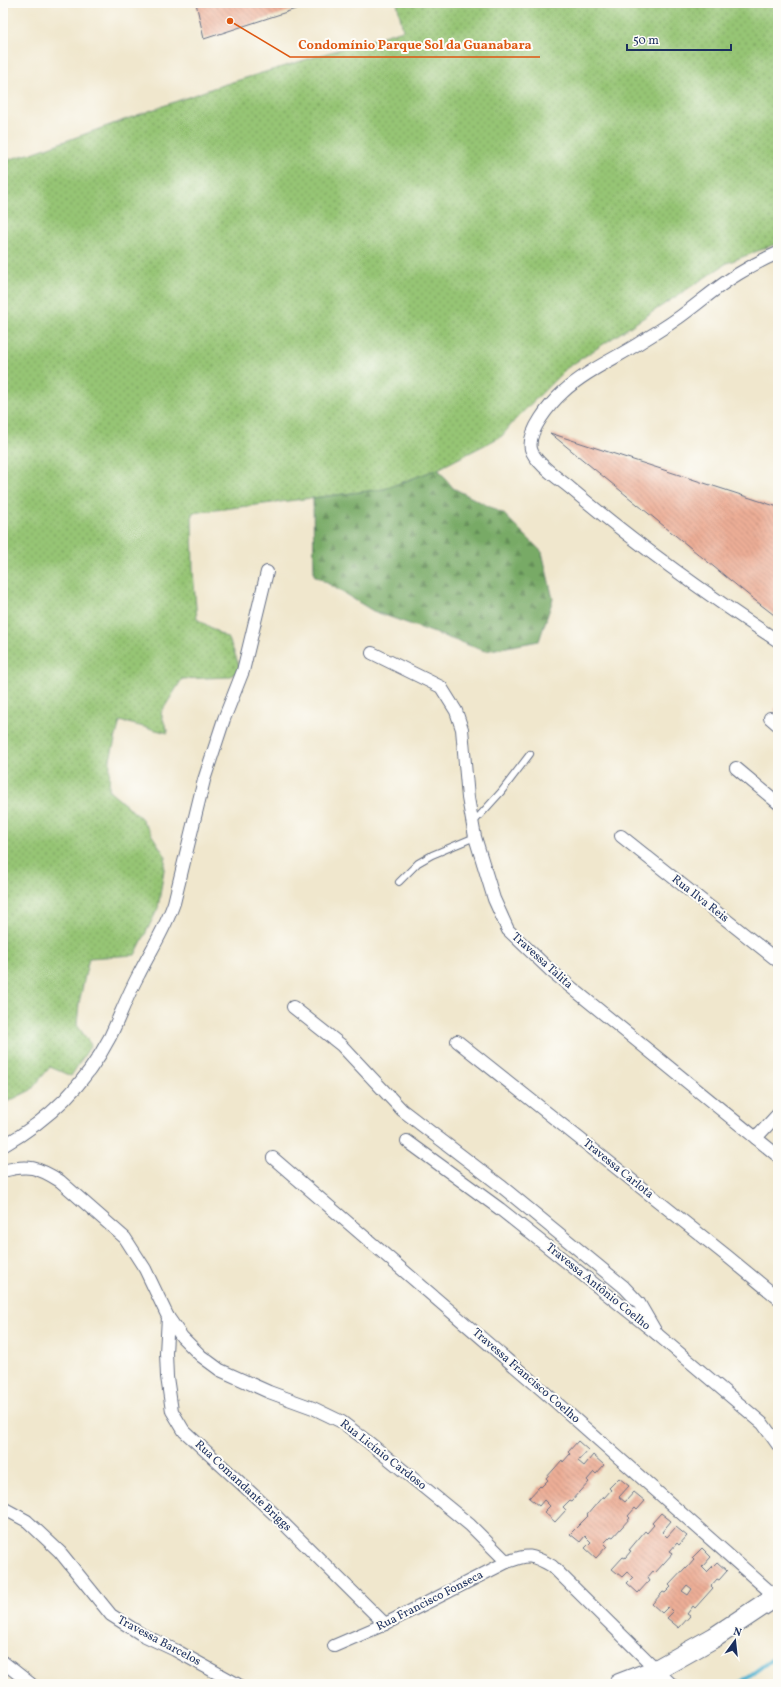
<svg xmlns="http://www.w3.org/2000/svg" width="781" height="1687" font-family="Vollkorn,serif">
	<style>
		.grass { fill: url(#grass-dots); stroke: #587a69 }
		.forest { fill: url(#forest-firs); stroke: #4a6c62 }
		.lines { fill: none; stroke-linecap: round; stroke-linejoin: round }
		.stream { stroke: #50b1cf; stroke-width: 4 }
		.building { fill: url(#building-back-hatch); fill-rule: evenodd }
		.lane-casing { stroke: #666f85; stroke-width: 8 }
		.street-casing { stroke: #666f85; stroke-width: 14 }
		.primary-casing { stroke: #666f85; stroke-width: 22 }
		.lane { stroke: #fff; stroke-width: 6 }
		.street { stroke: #fff; stroke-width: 12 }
		.primary { stroke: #fff; stroke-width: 20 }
		.labels { text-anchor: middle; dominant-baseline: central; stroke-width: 4; stroke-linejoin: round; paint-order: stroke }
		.street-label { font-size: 12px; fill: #1b2f5e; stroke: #fdfcf7 }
		.leader { fill: none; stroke: #de5710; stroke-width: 1.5 }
		.callout-dot { fill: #de5710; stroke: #fdfcf7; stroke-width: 1.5 }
		.callout-label { font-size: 13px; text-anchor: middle; font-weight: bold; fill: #de5710; stroke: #fdfcf7; stroke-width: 4; stroke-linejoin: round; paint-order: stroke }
	</style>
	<defs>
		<pattern id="grass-dots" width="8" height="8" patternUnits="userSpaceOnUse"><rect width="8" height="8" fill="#96c574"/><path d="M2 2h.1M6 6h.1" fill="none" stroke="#7aa062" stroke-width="1.8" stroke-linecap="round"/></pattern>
		<pattern id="forest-firs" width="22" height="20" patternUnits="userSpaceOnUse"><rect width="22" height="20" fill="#78aa66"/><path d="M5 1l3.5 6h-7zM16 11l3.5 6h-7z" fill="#628b57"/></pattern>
		<pattern id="building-back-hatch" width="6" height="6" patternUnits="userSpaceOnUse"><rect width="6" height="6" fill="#edae96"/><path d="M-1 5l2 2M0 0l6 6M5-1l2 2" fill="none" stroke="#bf8e7e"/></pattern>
	</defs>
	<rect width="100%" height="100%" fill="#fdfcf7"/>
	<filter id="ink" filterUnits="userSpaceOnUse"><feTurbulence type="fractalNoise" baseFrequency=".025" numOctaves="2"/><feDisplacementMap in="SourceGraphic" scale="8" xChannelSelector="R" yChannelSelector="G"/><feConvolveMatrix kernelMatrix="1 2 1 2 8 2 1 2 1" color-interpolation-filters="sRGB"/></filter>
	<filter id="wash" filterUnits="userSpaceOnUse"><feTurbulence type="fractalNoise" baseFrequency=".012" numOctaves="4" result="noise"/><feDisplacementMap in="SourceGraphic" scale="16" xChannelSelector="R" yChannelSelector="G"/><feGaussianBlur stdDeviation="0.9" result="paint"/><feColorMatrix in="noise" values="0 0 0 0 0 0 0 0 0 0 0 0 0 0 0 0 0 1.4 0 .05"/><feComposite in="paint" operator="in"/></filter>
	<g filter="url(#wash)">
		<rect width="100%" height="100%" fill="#f0e7cd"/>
		<polygon class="grass" points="397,3 778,3 778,243 727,263 567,368 514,421 502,436 438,469 384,489 192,513 193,571 197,619 229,639 241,670 229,677 182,679 161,713 168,733 120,721 110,759 109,791 141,818 166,857 158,908 135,955 89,958 79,1003 77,1025 91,1045 71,1076 50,1067 31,1090 3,1104 3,161 32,153 216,87 403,30"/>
		<polygon class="forest" points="438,469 453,488 504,514 542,552 553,599 539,641 485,651 373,611 314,575 313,498 384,489"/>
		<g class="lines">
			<polyline class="stream" points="738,1684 778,1655"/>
		</g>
		<g id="blocks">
			<g class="building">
				<polygon points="196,3 314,3 204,39"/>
				<polygon points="550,433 778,507 778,618 752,598"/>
				<polygon points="778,704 778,713 774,710"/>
				<polygon points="578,1441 588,1450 578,1461 584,1466 593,1455 604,1465 596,1474 594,1472 587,1480 589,1482 572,1501 570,1500 563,1507 566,1510 555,1522 544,1512 550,1506 544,1500 539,1506 529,1498 540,1486 541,1487 548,1480 546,1478 562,1460 563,1462 570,1454 568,1452"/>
				<polygon points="619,1478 629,1486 619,1497 625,1502 634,1492 645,1501 637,1510 635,1508 628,1516 630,1518 613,1537 611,1536 604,1543 607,1546 596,1558 585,1548 591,1542 585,1536 580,1542 570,1534 588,1516 587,1515 603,1496 604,1498 611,1490 609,1488"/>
				<polygon points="661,1513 671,1521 662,1532 667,1537 676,1527 687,1536 679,1545 677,1543 670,1551 673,1553 655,1573 653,1571 647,1578 649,1581 638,1593 627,1583 633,1577 627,1572 622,1577 612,1569 623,1557 625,1558 631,1551 629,1550 645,1531 647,1533 654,1525 652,1523"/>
				<path d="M 702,1548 L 711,1557 L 702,1567 L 707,1572 L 717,1562 L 727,1571 L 719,1580 L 717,1579 L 711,1586 L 713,1588 L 695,1608 L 693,1606 L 687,1614 L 690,1616 L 679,1628 L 667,1618 L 673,1612 L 668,1607 L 662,1613 L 652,1604 L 663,1592 L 665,1593 L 671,1587 L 669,1585 L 686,1567 L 687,1568 L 694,1560 L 692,1558 ZM 687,1585 L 692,1589 L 688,1595 L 682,1591 Z"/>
			</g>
		</g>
	</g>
	<g filter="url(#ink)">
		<use href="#blocks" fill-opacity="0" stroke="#666f85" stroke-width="1"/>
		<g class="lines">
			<defs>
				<g id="lane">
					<polyline points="472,824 501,792 530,754"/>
					<polyline points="399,882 418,863 432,855 475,837"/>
				</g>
				<g id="street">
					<path d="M 778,253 C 764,259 751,266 738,274 C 721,284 705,298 689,310 C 675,321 659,331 644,340 C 617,358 587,370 563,392 C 551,403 527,431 531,449 C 534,462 559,479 569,487 C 635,543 706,594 778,641"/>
					<polyline points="372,653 441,687 456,711 462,729 468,798 475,837 494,899 508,930 550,970 778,1156"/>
					<polyline points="770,718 778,725"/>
					<polyline points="736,768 778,803"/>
					<polyline points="621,836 778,961"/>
					<polyline points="293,1007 341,1045 402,1110 501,1186 624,1287 639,1303 657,1334"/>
					<polyline points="457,1041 727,1256 778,1298"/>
					<polyline points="756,1138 778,1114"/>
					<polyline points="407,1141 500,1209 657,1334 763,1424 778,1445"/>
					<path d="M 3,1146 C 50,1119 85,1085 110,1037 C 120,1016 128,994 139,974 C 151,950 165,929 174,903 L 204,780 L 224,719 L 243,671 L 267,572"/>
					<polyline points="273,1158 549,1396 776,1597"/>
					<path d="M 3,1171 C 28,1164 38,1167 60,1181 L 125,1238 L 145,1269 L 168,1317 L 182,1337 L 201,1356 L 220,1370 L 269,1392 L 313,1408 L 342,1422 L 367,1441 L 470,1525 L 507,1562"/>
					<polyline points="168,1317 166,1353 167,1377 172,1411 184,1431 272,1512 385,1624"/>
					<polyline points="3,1508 27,1521 60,1552 111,1615 141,1634 175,1650 237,1684"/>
					<path d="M 334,1646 L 385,1624 L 507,1562 C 529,1554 531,1554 552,1566 L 671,1684"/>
					<polyline points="3,1662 31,1684"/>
				</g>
				<polyline id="primary" points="619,1684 658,1669 715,1637 778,1595"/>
			</defs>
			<use href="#lane" class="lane-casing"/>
			<use href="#street" class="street-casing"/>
			<use href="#primary" class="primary-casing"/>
			<use href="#lane" class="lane"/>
			<use href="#street" class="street"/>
			<use href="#primary" class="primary"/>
		</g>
	</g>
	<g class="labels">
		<g class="street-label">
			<text transform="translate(700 899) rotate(38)">Rua Ilva Reis</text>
			<text transform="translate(542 961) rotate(42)">Travessa Talita</text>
			<text transform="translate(618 1169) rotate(39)">Travessa Carlota</text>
			<text transform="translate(598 1287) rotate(39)">Travessa Antônio Coelho</text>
			<text transform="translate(526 1376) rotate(41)">Travessa Francisco Coelho</text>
			<text transform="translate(383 1455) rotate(38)">Rua Licínio Cardoso</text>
			<text transform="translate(243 1486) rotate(43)">Rua Comandante Briggs</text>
			<text transform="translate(430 1601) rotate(-27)">Rua Francisco Fonseca</text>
			<text transform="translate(159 1641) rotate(28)">Travessa Barcelos</text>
		</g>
	</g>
	<path class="leader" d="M230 21L290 57H540"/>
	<circle class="callout-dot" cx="230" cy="21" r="4"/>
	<g class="callout-label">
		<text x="415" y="49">Condomínio Parque Sol da Guanabara</text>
	</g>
	<rect width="781" height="1687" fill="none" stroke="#fdfcf7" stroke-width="16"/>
	<g transform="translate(735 1641) rotate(15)" stroke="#fdfcf7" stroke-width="3" paint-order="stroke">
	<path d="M0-3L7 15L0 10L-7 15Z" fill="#1b2f5e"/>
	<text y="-6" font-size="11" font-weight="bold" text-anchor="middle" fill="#1b2f5e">N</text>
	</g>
	<path d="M627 44v6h104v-6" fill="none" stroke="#1b2f5e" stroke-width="2"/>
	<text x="633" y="44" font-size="12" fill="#1b2f5e" stroke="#fdfcf7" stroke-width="3" paint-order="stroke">50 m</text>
</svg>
